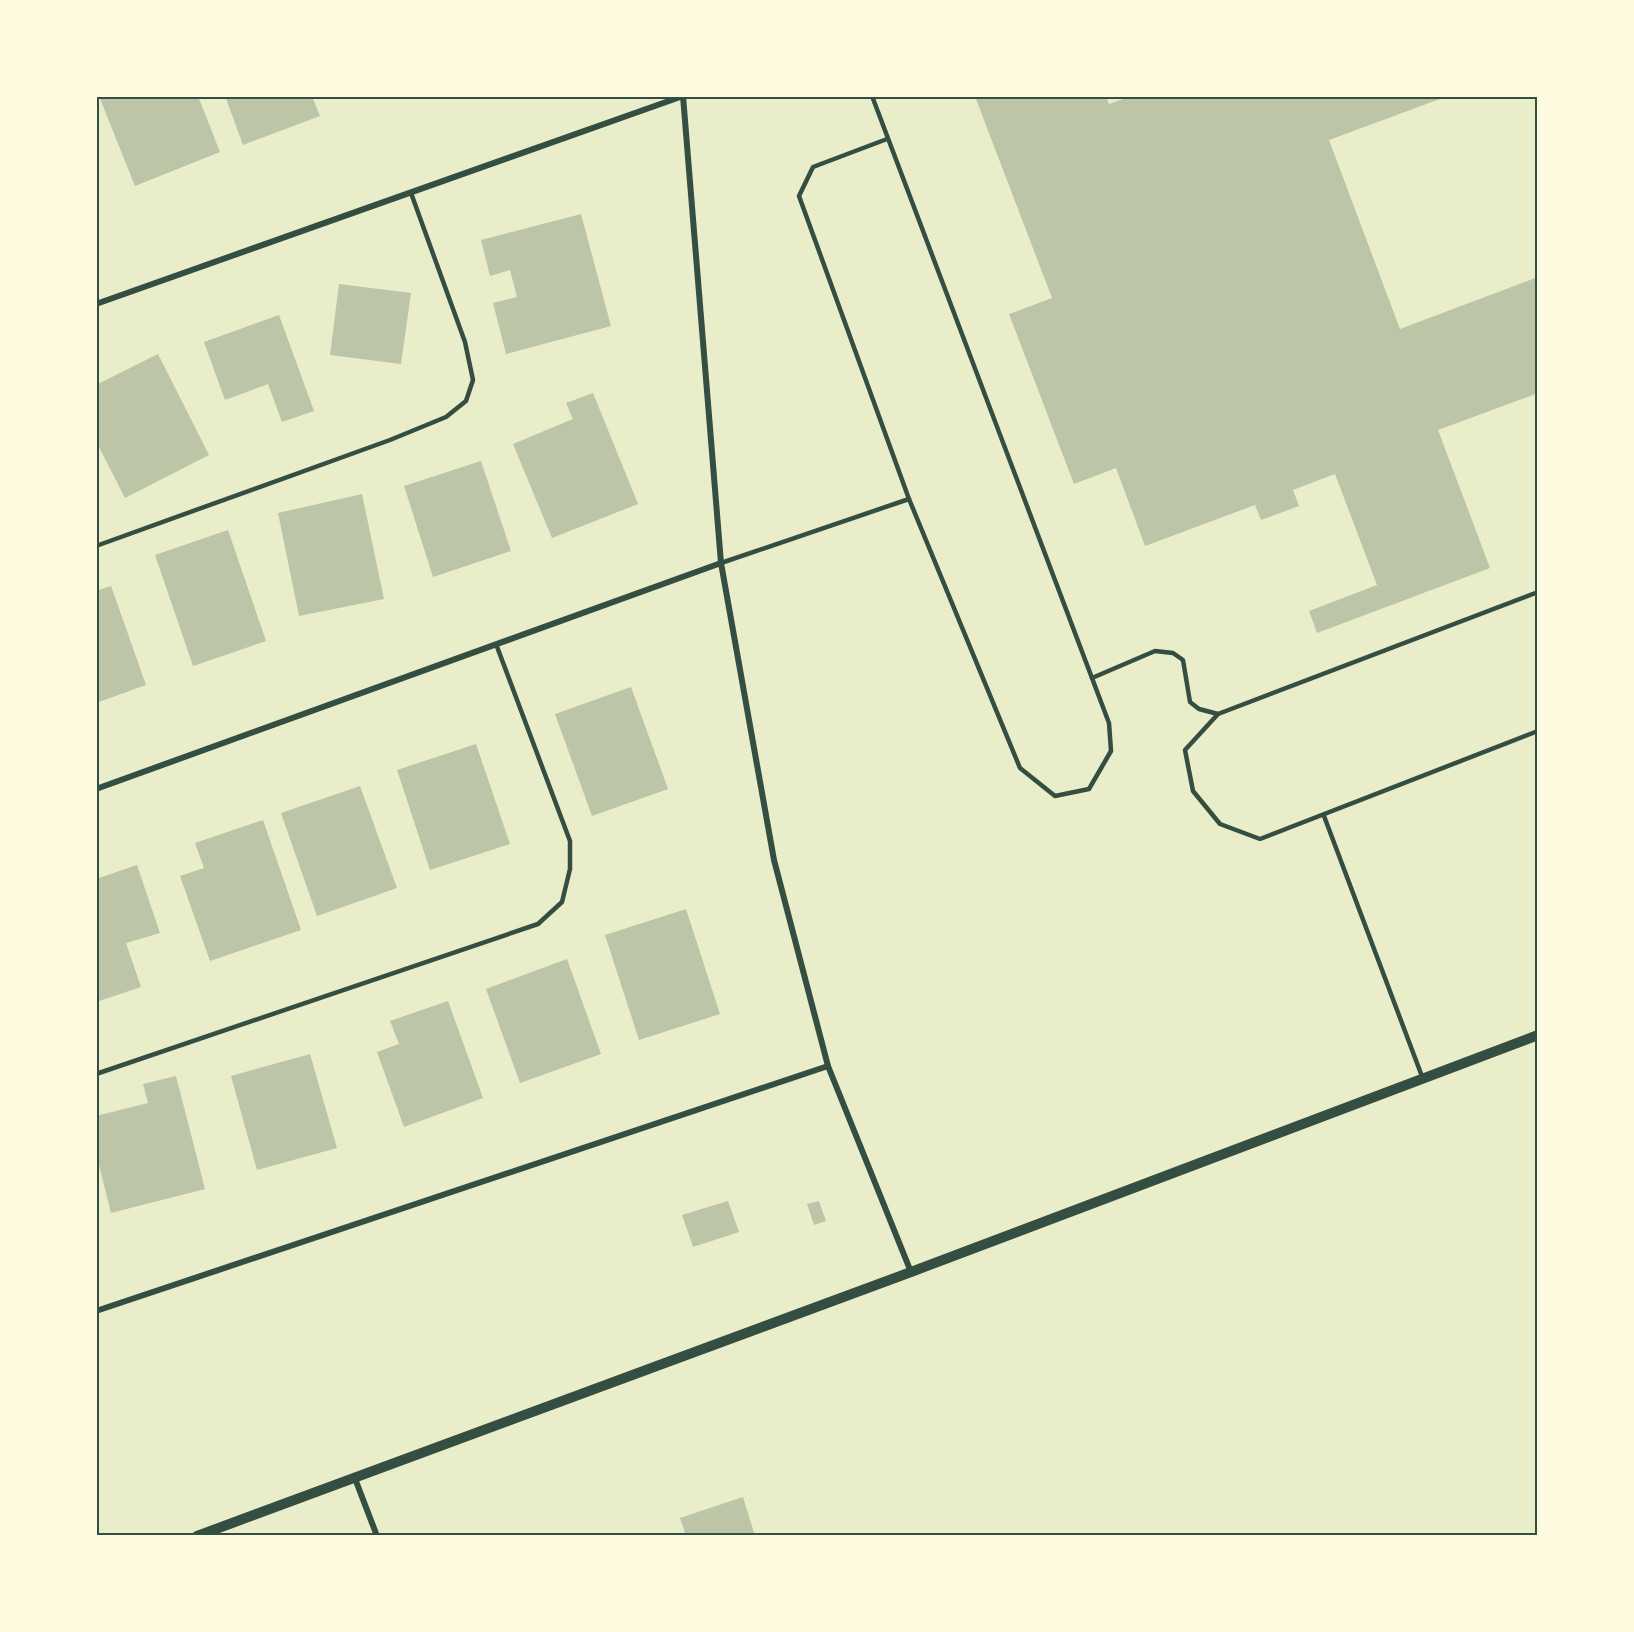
<svg xmlns="http://www.w3.org/2000/svg" width="1634" height="1632" font-family="'Fira Sans Condensed',sans-serif">
	<style>
		.building { fill: #bcc5a7 }
		.lines { fill: none; stroke-linecap: round; stroke-linejoin: round }
		.service { stroke: #344e41; stroke-width: 4.5 }
		.minor { stroke: #344e41; stroke-width: 6 }
		.tertiary { stroke: #344e41; stroke-width: 10 }
		.neatline { fill: none; stroke: #344e41; stroke-width: 2 }
	</style>
	<rect width="100%" height="100%" fill="#e9edc9"/>
	<g class="building">
		<polygon points="99,96 198,96 220,152 135,186"/>
		<polygon points="225,96 312,96 320,116 243,145"/>
		<polygon points="984,96 1106,96 1109,104 1132,96 1448,96 1329,140 1400,329 1538,277 1538,393 1438,430 1490,568 1317,633 1309,611 1377,585 1335,474 1293,490 1299,506 1261,520 1255,505 1145,546 1116,468 1074,484 1009,314 1052,298 976,99"/>
		<polygon points="581,214 611,326 506,354 493,303 517,297 510,270 490,276 481,240"/>
		<polygon points="339,284 411,293 401,364 330,355"/>
		<polygon points="279,315 314,411 282,422 268,384 225,400 204,342"/>
		<polygon points="158,354 209,455 125,498 96,441 96,385"/>
		<polygon points="593,393 638,504 552,538 513,444 573,419 566,403"/>
		<polygon points="481,461 511,551 433,577 404,486"/>
		<polygon points="362,494 384,599 299,616 278,513"/>
		<polygon points="228,530 266,641 193,666 155,555"/>
		<polygon points="111,586 146,685 96,703 96,591"/>
		<polygon points="631,687 668,789 592,816 555,714"/>
		<polygon points="476,744 510,844 430,870 397,770"/>
		<polygon points="360,786 397,888 317,916 281,813"/>
		<polygon points="263,820 301,930 210,961 180,876 204,868 195,843"/>
		<polygon points="137,865 160,933 126,943 141,987 96,1002 96,879"/>
		<polygon points="686,909 720,1014 639,1040 605,935"/>
		<polygon points="567,959 601,1054 520,1083 486,989"/>
		<polygon points="448,1001 483,1098 404,1127 377,1052 399,1044 390,1021"/>
		<polygon points="310,1054 337,1148 257,1170 231,1076"/>
		<polygon points="176,1076 205,1189 111,1213 96,1153 96,1116 148,1103 143,1084"/>
		<polygon points="728,1201 739,1232 693,1247 682,1215"/>
		<polygon points="819,1201 826,1221 814,1225 807,1204"/>
		<polygon points="743,1497 755,1536 686,1536 680,1518"/>
	</g>
	<g class="lines">
		<g class="service">
			<polyline points="872,96 1109,723 1111,751 1089,789 1055,796 1020,768 909,499 799,196 813,167 887,139"/>
			<polyline points="96,546 390,440 446,417 466,401 473,380 465,342 411,193"/>
			<polyline points="721,563 909,499"/>
			<polyline points="1538,592 1218,714 1185,750 1193,791 1220,824 1260,839 1538,731"/>
			<polyline points="1092,678 1155,651 1173,653 1183,660 1190,702 1199,709 1218,714"/>
			<polyline points="1324,816 1423,1079"/>
			<polyline points="96,1074 538,924 562,902 570,869 570,841 496,644"/>
		</g>
		<g class="minor">
			<polyline points="683,96 721,563 774,860 828,1066 911,1272"/>
			<polyline points="96,304 683,96"/>
			<polyline points="96,789 721,563"/>
			<polyline points="96,1311 828,1066"/>
			<polyline points="354,1476 377,1536"/>
		</g>
		<polyline class="tertiary" points="197,1536 911,1272 1538,1035"/>
	</g>
	<rect width="1634" height="1632" fill="none" stroke="#fefae0" stroke-width="195"/>
	<rect x="98" y="98" width="1438" height="1436" class="neatline"/>
</svg>
